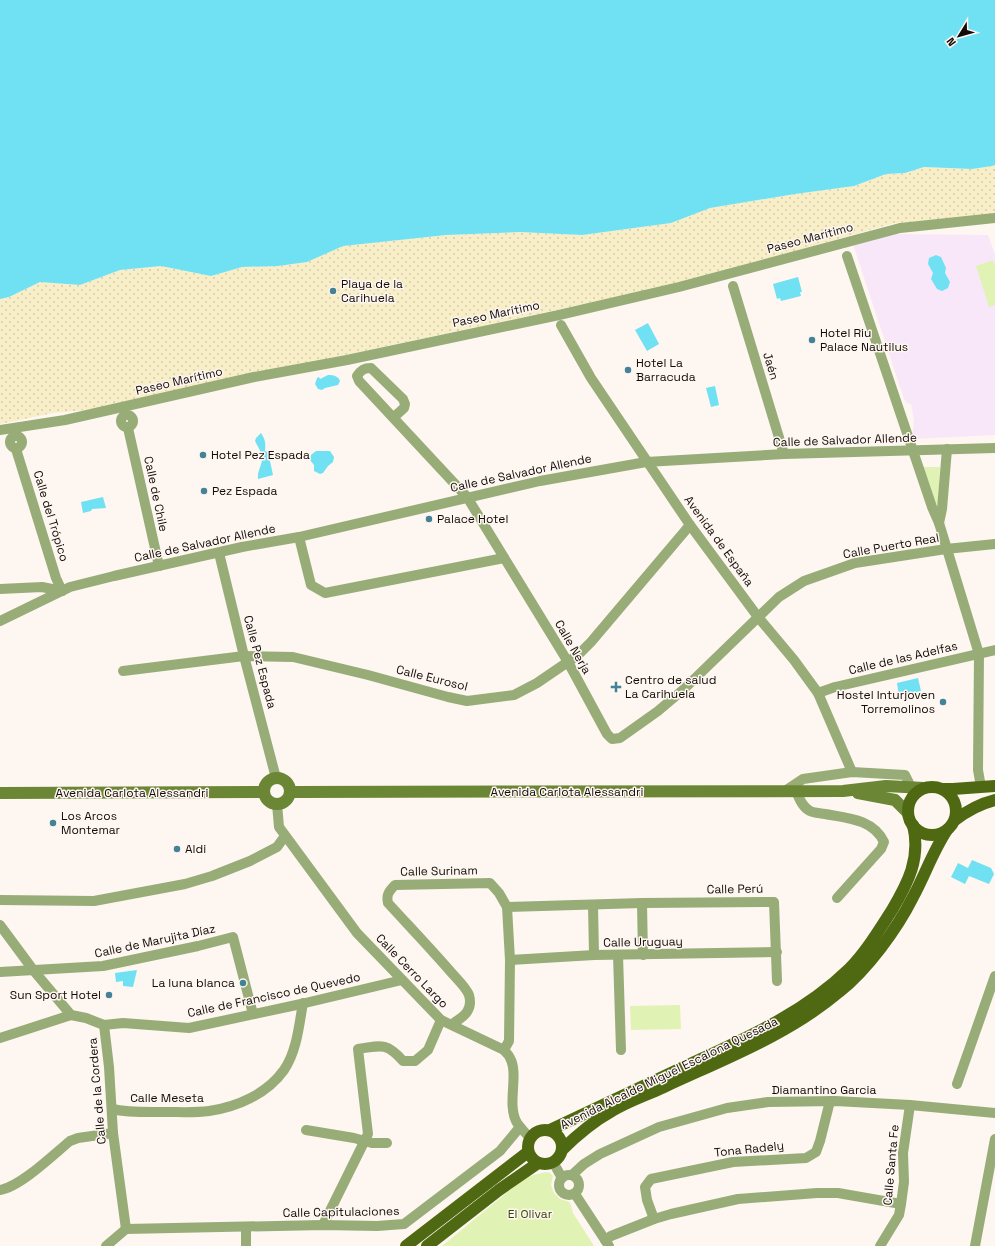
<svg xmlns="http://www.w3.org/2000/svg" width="995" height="1246" font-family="'Space Grotesk',sans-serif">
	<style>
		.commercial { fill: #f8e7f9 }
		.green { fill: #e0f3b4 }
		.sand { fill: url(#sand-dots) }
		.water { fill: #6fe1f3 }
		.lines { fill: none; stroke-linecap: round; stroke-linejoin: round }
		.street { stroke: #98ac78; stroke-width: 10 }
		.secondary { stroke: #6b8635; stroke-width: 12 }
		.primary { stroke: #4f6913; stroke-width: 12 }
		.poi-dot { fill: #448298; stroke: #fef6f0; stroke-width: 1.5 }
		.labels { text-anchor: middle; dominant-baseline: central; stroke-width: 3; stroke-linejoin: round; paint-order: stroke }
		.street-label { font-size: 12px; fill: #120b07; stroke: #fef6f0 }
		.poi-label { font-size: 12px; fill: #120b07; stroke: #fef6f0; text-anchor: start }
		.park-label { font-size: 12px; fill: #374306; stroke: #fef6f0 }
	</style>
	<defs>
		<pattern id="sand-dots" width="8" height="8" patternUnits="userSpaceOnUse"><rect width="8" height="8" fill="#f8eec8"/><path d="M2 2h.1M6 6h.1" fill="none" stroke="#d4cbaa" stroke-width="1.8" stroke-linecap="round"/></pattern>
	</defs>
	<rect width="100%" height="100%" fill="#fef6f0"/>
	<polygon class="commercial" points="891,234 988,235 995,255 995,435 912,439 914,420 911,404 907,403 904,399 853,244"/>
	<g class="green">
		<polygon points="993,260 995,266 995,305 989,307 976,266"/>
		<polygon points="923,467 940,467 938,503 937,504 936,504"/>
		<polygon points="680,1005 681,1029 631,1030 630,1006"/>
		<polygon points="546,1172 550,1173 553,1176 551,1185 554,1193 560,1199 569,1202 571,1205 573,1213 594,1246 442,1246 521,1181 530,1176"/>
	</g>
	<polygon class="sand" points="995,165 995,215 895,223 672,285 94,409 53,413 0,424 0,299 9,297 40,282 80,285 120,270 161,266 211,276 242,267 278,266 307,262 342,246 446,235 520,232 582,235 671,223 710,208 795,194 854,186 886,174 905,173 924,167 972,169 992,166"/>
	<g class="water">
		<polygon points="0,0 995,0 995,165 992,166 972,169 924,167 905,173 886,174 854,186 795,194 710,208 671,223 582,235 520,232 446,235 343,246 307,262 278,266 242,267 211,276 161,266 120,270 80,285 40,282 9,297 0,299"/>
		<polygon points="936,255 941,257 946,268 945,273 950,282 948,288 942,291 937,289 931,279 933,273 928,264 929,258"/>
		<polygon points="798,277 802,292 800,292 801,296 781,301 780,298 777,299 773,284"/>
		<polygon points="648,323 659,344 647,351 635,330"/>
		<path d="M 328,375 C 334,375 338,376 340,381 L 338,385 L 325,388 L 322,390 L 318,389 L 315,384 L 317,378 L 319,377 L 320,379 Z"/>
		<polygon points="715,386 719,405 711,407 706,388"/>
		<path d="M 261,433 C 265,439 266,443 265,451 L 268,452 L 273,475 L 258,479 C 257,472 261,467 262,460 C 262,452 258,447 255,441 L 256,438 Z"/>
		<polygon points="316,451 330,451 334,457 333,462 328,466 323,473 320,474 314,471 314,465 310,460 311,455"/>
		<path d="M 103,497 L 106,508 L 92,509 L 91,511 L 83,513 L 81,502 C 89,500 95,499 103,497 Z"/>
		<polygon points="918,678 921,691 899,696 897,683"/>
		<polygon points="972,860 991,868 994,874 989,884 969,876 965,884 951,877 958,863 968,868"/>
		<polygon points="137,970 133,987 123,986 123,981 116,982 115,973"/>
	</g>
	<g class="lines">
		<g class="street">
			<polyline points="847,256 932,507 939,523 979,654 978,770 981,787"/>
			<polyline points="733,286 784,454"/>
			<polyline points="561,325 591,378 690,525 758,617 794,660 818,693 852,772"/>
			<circle cx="127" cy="421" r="6"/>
			<path d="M 394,417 L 404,408 L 405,404 L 403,399 L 371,368 C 364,368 361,370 357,376 L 359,381 L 467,497 L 568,662 L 607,734 L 612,739 L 620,738 L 658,711 L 684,689 L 779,597 L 804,581 L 855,563 L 946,549 L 995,544"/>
			<polyline points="128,428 159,566"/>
			<polyline points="0,430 65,420 254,377 347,360 559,315 679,287 900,228 995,218"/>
			<circle cx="16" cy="442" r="6"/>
			<polyline points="16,449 56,578 62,591"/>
			<polyline points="939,523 942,509 947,449"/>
			<polyline points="299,537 311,585 325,593 504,558"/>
			<polyline points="219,553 244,656 276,778"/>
			<polyline points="0,589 42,587 62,591"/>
			<polyline points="0,621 70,587 114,576 242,547 299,537 540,481 635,464 646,462 784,454 995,448"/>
			<polyline points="123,671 244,656 293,657 368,675 448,697 467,701 514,695 537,683 578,655 591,642 690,525"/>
			<polyline points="818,693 835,687 995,650"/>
			<polyline points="785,791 803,779 852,772 905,775 911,787"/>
			<path d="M 796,791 C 799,798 802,807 810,811 C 814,813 820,813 825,814 C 847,818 873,819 884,842 L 881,849 L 837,898"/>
			<path d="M 277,804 L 279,827 L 357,933 L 441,1020 L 504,1050 C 506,1053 509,1055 510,1058 C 519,1074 507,1103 516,1121 C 519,1127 525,1132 530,1138"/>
			<polyline points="0,900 94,901 185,884 212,876 250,861 277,847 285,836"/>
			<polyline points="642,903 643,955"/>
			<polyline points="593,905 594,955"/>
			<polyline points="507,907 642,903 774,902 777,981"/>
			<polyline points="0,925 34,971 71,1015 86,1018 104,1025 109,1067 113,1133 126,1229"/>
			<polyline points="618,955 621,1050"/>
			<polyline points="510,960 594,955 777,952"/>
			<polyline points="0,972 103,966 198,946 233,937 253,1014"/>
			<polyline points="104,1025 123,1023 189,1028 301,1004 402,980"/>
			<path d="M 454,1026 L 455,1022 C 465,1016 473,1009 469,995 C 466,987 456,978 450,971 C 430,948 409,926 388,903 C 386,895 389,891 395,885 L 490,883 L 499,893 L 507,907 L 510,960 L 509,1041 L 504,1050"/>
			<polyline points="0,1038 71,1015"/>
			<polyline points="957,1084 995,976"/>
			<path d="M 112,1109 C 130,1113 148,1112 166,1112 C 180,1112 195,1113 209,1111 C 237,1107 267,1094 284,1070 C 297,1051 299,1025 303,1003"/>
			<polyline points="306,1130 354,1138 372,1143 387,1143"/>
			<polyline points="553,1162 562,1178"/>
			<circle cx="569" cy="1185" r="10"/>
			<polyline points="572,1175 584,1164 600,1154 659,1127 727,1108 768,1102 835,1101 910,1105 995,1113"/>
			<path d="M 0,1190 C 20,1187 53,1155 70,1141 L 78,1138 L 113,1133"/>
			<polyline points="575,1194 609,1246"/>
			<polyline points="654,1219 647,1200 645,1187 651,1179 733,1162 806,1158 816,1152 820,1141 830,1101"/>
			<path d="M 323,1225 L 368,1134 L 358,1049 C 382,1045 387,1043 403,1061 L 415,1061 L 428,1050 L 441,1020"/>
			<polyline points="246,1227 246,1246"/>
			<polyline points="126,1229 323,1225 377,1226 404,1224 500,1151 520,1127"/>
			<polyline points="605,1240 611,1236 654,1219 671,1214 738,1199 817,1193 838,1193 901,1204"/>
			<polyline points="106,1246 126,1229"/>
			<polyline points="880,1246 899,1215 901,1204 904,1182 903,1153 910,1105"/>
			<polyline points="975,1246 995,1139"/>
		</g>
		<g class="secondary">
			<circle cx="277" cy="791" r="13"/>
			<polyline points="291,792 843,791 886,786 924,788"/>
			<polyline points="0,793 264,792"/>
			<polyline points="858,793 895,800 908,813"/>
		</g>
		<g class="primary">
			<circle cx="932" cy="811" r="24"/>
			<polyline points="942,789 953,789 995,786"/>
			<path d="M 955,820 C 968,810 979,804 995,800"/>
			<circle cx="545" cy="1147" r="17"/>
			<path d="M 550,1130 C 595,1109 641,1087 686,1066 C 744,1039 803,1014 849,969 C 866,952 879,930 892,910 C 908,883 921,858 913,825"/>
			<path d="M 562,1150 C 577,1135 594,1121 612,1111 C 628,1101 647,1095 664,1087 C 724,1059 788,1035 839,992 C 867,970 897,929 913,897 C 925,875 933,851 947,830"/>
			<polyline points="406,1246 528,1152"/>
			<polyline points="427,1246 499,1190 538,1163"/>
		</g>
	</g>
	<g class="poi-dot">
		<circle cx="333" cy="291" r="4"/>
		<circle cx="812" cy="340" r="4"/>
		<circle cx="628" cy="370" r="4"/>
		<circle cx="203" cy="455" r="4"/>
		<circle cx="204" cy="491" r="4"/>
		<circle cx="429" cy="519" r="4"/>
		<path d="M614 681h4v4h4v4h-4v4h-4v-4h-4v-4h4z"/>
		<circle cx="943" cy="702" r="4"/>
		<circle cx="53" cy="823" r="4"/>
		<circle cx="177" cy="849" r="4"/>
		<circle cx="243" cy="983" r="4"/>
		<circle cx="109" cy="995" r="4"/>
	</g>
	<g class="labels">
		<g class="street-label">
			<text transform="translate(810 238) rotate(-15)">Paseo Marítimo</text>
			<text transform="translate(496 314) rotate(-12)">Paseo Marítimo</text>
			<text transform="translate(771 366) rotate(73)">Jaén</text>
			<text transform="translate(179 381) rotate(-13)">Paseo Marítimo</text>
			<text transform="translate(845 440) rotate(-2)">Calle de Salvador Allende</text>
			<text transform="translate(521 473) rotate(-12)">Calle de Salvador Allende</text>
			<text transform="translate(156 494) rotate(78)">Calle de Chile</text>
			<text transform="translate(51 516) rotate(73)">Calle del Trópico</text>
			<text transform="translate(719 541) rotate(54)">Avenida de España</text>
			<text transform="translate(205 543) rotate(-12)">Calle de Salvador Allende</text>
			<text transform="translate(891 546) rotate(-10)">Calle Puerto Real</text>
			<text transform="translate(573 647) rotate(60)">Calle Nerja</text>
			<text transform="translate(903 658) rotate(-13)">Calle de las Adelfas</text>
			<text transform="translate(260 662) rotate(75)">Calle Pez Espada</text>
			<text transform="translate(432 678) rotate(14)">Calle Eurosol</text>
			<text x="567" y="792">Avenida Carlota Alessandri</text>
			<text x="132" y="793">Avenida Carlota Alessandri</text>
			<text transform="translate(439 871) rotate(-1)">Calle Surinam</text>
			<text transform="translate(735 889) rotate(-1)">Calle Perú</text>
			<text transform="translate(155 941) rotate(-12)">Calle de Marujita Díaz</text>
			<text transform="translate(643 942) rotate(-1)">Calle Uruguay</text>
			<text transform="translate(412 971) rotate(46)">Calle Cerro Largo</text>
			<text transform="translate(274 995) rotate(-12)">Calle de Francisco de Quevedo</text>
			<text transform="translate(669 1073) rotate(-26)">Avenida Alcalde Miguel Escalona Quesada</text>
			<text x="824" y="1090">Diamantino Garcia</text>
			<text transform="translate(97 1091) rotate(-95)">Calle de la Cordera</text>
			<text x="167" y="1098">Calle Meseta</text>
			<text transform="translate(749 1149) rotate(-6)">Tona Radely</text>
			<text transform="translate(891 1165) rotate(-85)">Calle Santa Fe</text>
			<text transform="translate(341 1212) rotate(-1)">Calle Capitulaciones</text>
		</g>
		<g class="poi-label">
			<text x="341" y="284">Playa de la<tspan x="341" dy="14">Carihuela</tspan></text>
			<text x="820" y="333">Hotel Riu<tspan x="820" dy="14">Palace Nautilus</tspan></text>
			<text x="636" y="363">Hotel La<tspan x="636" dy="14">Barracuda</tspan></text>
			<text x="211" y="455">Hotel Pez Espada</text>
			<text x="212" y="491">Pez Espada</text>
			<text x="437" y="519">Palace Hotel</text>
			<text x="625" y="680">Centro de salud<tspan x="625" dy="14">La Carihuela</tspan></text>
			<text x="935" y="695" text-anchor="end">Hostel Inturjoven<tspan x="935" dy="14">Torremolinos</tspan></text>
			<text x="61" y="816">Los Arcos<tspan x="61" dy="14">Montemar</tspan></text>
			<text x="185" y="849">Aldi</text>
			<text x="235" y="983" text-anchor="end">La luna blanca</text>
			<text x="101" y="995" text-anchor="end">Sun Sport Hotel</text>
		</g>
		<g class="park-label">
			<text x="530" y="1214">El Olivar</text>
		</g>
	</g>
	<g transform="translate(959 36) rotate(233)" stroke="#fef6f0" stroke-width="3" paint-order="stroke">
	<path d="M0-3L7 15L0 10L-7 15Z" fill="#120b07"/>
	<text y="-6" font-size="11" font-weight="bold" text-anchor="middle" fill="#120b07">N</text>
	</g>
</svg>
